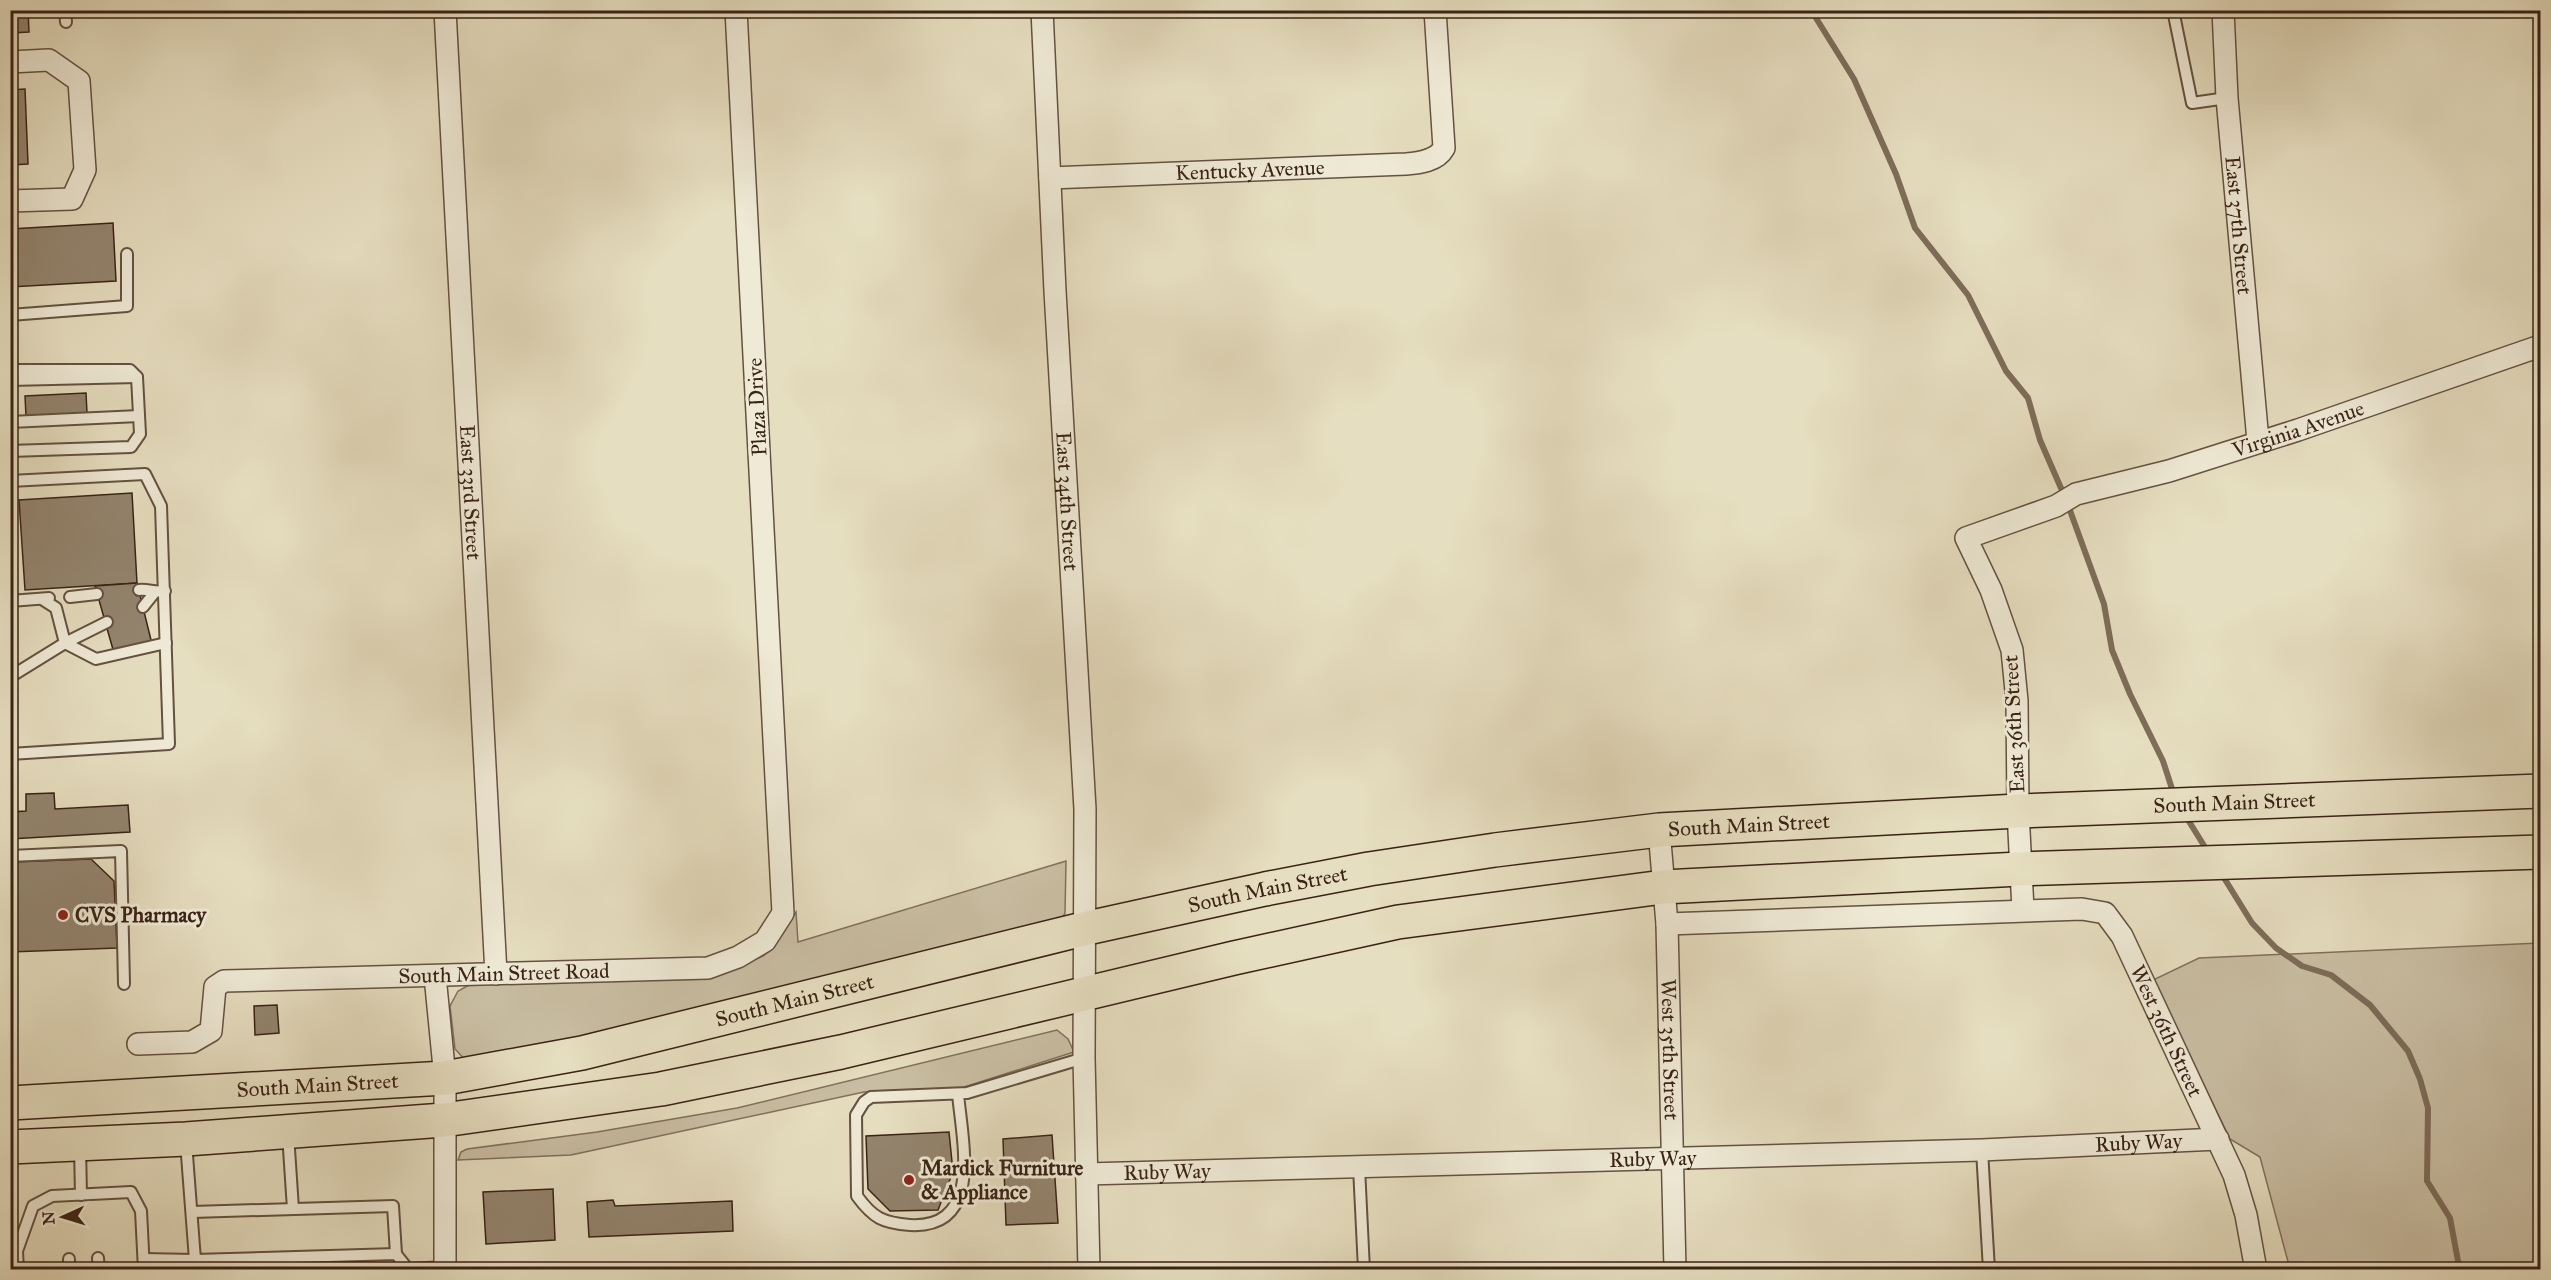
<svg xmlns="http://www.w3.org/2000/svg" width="2551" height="1280" font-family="'IM FELL Great Primer',serif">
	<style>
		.green { fill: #c9bea3; stroke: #81705c; stroke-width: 1.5 }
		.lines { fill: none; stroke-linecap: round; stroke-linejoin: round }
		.stream { stroke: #7d6d59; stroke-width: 6 }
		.building { fill: #93846e; stroke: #392315; stroke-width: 1.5 }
		.lane-casing { stroke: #645240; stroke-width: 14 }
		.street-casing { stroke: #645240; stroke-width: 24 }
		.primary-casing { stroke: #392315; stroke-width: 36 }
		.lane { stroke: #efead6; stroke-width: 10 }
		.street { stroke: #efead6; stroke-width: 21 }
		.primary { stroke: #e6dec0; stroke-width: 33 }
		.poi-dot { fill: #8f2418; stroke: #efead6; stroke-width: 2 }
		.labels { text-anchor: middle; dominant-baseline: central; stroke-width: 6; stroke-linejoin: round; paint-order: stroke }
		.street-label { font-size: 21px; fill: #392315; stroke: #efead6 }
		.poi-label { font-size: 21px; font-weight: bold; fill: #392315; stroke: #efead6; text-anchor: start }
	</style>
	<rect width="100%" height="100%" fill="#e6dec0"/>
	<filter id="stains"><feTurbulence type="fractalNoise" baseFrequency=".00333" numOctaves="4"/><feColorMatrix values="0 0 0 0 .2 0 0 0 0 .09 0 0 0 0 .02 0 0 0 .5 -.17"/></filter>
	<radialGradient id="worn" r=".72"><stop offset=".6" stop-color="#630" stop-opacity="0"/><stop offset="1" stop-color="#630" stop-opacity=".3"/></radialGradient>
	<g class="green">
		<polygon points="1066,861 1065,913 1061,920 1050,931 467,1062 455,1049 450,1006 458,991 471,984 678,979 716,975 763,956 774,947 796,912 798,942"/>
		<polygon points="2540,943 2540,1269 2290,1269 2260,1157 2230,1139 2153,980 2199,958"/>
		<polygon points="1057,1030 1068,1039 1074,1052 961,1088 864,1092 571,1155 458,1160 461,1152 467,1149 597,1132 737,1108"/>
	</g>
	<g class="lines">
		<g class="stream">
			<polyline points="1811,10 1854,79 1896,174 1915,228 1968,295 2006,371 2028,398 2040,440 2064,495"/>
			<polyline points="2068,505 2104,604 2112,650 2130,694 2163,761 2174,795"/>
			<polyline points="2185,815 2208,852"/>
			<polyline points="2221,873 2252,923 2276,948 2302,966 2331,975 2370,1005 2408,1051 2420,1079 2428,1108 2427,1181 2450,1218 2458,1261 2463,1270"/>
		</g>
	</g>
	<g class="building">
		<polygon points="10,10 28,10 29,32 10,33"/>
		<polygon points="25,89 28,164 10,165 10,90"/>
		<polygon points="113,223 116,281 10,287 10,229"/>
		<polygon points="86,393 87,413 26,416 25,396"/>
		<polygon points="132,493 137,583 25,590 19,500"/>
		<polygon points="137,583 152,644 114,653 95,586"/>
		<polygon points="54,793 55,809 128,805 130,832 10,839 10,812 26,811 26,794"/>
		<polygon points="91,859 114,881 117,948 10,952 10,862"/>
		<polygon points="277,1005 279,1033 255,1035 254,1006"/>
		<polygon points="949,1132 953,1172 938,1210 890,1211 868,1189 866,1136"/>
		<polygon points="1052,1135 1058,1223 1006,1225 1003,1139"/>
		<polygon points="553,1189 555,1240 486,1244 483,1192"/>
		<polygon points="613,1200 615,1206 732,1201 733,1231 589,1237 587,1202"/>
	</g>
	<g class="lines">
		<defs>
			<g id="lane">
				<polyline points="65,10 66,22"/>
				<polyline points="2173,10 2192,103 2227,98"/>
				<polyline points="10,315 127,306 127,254"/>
				<polyline points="10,370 130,370 137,377 140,434 131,447 10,451"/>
				<polyline points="10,380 137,377"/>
				<polyline points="10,422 139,416"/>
				<polyline points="10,481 145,474 161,506 169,744 10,754"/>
				<path d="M 139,590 C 149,589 155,593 165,591"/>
				<polyline points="70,597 97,594"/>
				<polyline points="42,599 56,608 65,643 96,659 166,643"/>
				<polyline points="10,601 49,598"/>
				<polyline points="143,607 155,592"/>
				<polyline points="10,677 65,643 107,622"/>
				<polyline points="10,856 121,851 124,984"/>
				<path d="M 958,1094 C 962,1140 984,1229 910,1225 C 883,1223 873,1218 857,1196 L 856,1115 L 864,1102 L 871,1097 L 967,1093 L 1084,1058"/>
				<polyline points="288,1134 293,1209"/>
				<polyline points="186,1142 195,1260 396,1254 408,1269 445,1267"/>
				<polyline points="80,1147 81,1195"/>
				<polyline points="1982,1150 1989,1270"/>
				<polyline points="1359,1167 1364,1270"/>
				<polyline points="192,1212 393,1206 396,1254"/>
				<polyline points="98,1258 99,1270"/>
				<polyline points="69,1259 69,1270"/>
				<polyline points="144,1259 195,1260"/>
				<polyline points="18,1270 17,1251 33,1206 52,1196 131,1192 141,1211 144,1270"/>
			</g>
			<g id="street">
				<path id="s1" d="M 445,10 L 496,974"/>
				<path id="s2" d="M 1042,10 L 1055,291 L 1085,809 L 1084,1058 L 1089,1270"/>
				<path id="s3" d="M 2223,10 L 2227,98 L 2258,441"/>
				<polyline points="10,62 49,60 79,81 85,170 72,199 10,201"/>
				<path id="s4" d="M 1050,178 L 1406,164 C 1419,163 1437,161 1444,148 L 1435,10"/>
				<path id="s5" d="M 1659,830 L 1667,924 L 1675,1270"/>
				<path id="s6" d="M 2023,910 L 2018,811 L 2017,701 L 2012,650 L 1991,590 L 1966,538 L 2056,506 L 2076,494 L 2169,471 L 2298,430 L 2540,346"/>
				<path id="s7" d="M 1667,924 L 2082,909 L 2105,913 L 2122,936 L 2234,1175 L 2246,1215 L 2256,1270"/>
				<polyline points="435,976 445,1078 445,1270"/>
				<path id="s8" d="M 138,1044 L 192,1042 L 211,1031 L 215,987 L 224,981 L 708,968 L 738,957 L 765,941 L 783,913 L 736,10"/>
				<path id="s9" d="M 1086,1174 L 1982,1150 L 2218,1139"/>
			</g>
			<g id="primary">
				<path id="s10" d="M 10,1103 L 445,1078 L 582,1053 L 1083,929 L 1265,889 L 1369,869 L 1495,850 L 1659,830 L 2018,811 L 2540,791"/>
				<polyline points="10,1147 186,1139 444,1120 661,1089 841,1052 1234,958 1398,922 1663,887 2020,869 2540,852"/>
			</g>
		</defs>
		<use href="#lane" class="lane-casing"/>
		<use href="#street" class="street-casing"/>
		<use href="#primary" class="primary-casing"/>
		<use href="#lane" class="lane"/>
		<use href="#street" class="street"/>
		<use href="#primary" class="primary"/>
	</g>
	<g class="poi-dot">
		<circle cx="63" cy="915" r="6"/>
		<circle cx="909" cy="1180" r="6"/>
	</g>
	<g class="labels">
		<g class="street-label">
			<text stroke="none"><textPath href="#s4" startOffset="200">Kentucky Avenue</textPath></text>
			<text stroke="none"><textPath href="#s3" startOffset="216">East 37th Street</textPath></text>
			<text transform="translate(757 407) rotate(-93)">Plaza Drive</text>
			<text stroke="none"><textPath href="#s6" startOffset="732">Virginia Avenue</textPath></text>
			<text stroke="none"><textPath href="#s1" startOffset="483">East 33rd Street</textPath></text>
			<text stroke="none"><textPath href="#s2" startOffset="492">East 34th Street</textPath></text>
			<text transform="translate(2014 724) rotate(-93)">East 36th Street</text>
			<text stroke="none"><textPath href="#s10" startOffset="2252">South Main Street</textPath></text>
			<text stroke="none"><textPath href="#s10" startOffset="1766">South Main Street</textPath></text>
			<text stroke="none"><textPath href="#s10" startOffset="1280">South Main Street</textPath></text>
			<text stroke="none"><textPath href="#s8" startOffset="411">South Main Street Road</textPath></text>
			<text stroke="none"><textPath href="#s10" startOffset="794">South Main Street</textPath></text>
			<text stroke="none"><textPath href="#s7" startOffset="572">West 36th Street</textPath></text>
			<text stroke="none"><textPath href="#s5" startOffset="220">West 35th Street</textPath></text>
			<text stroke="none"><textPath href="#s10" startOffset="308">South Main Street</textPath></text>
			<text stroke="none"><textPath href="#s9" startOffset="1053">Ruby Way</textPath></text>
			<text stroke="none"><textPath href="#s9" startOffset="567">Ruby Way</textPath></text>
			<text stroke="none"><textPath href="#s9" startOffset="81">Ruby Way</textPath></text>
		</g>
		<g class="poi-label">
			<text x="75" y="915">CVS Pharmacy</text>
			<text x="921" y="1168">Mardick Furniture<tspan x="921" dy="24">&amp; Appliance</tspan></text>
		</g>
	</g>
	<rect width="2551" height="1280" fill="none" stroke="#e6dec0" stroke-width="36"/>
	<rect x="12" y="12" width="2527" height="1256" fill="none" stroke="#392315" stroke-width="3"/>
	<rect x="18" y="18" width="2515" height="1244" fill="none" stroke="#392315" stroke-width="1.5"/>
	<g transform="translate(63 1217) rotate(266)" stroke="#efead6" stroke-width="4.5" paint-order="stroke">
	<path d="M0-4.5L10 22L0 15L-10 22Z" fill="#392315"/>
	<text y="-9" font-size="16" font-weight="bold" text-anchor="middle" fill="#392315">N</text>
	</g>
	<rect width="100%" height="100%" filter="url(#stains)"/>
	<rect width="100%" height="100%" fill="url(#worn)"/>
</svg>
